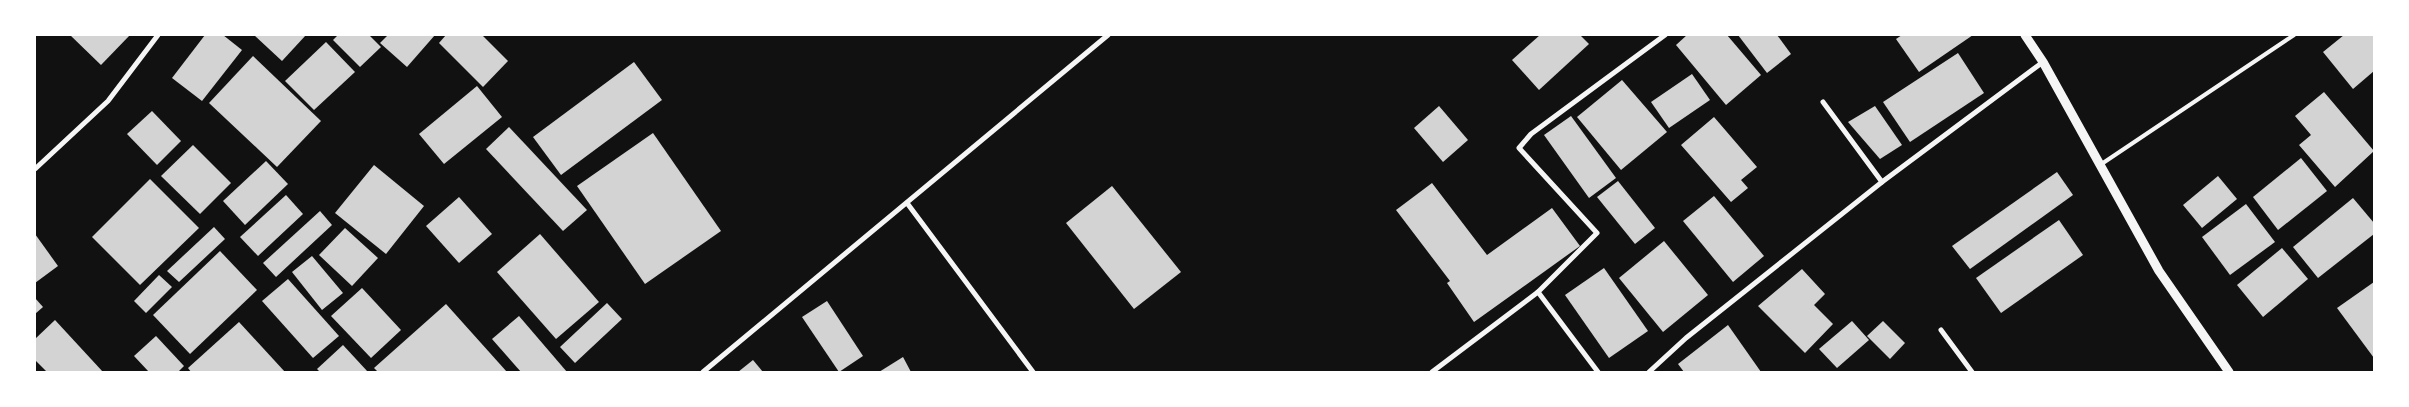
<svg xmlns="http://www.w3.org/2000/svg" width="2409" height="407" font-family="Barlow,sans-serif">
	<style>
		.building { fill: #d3d3d3 }
		.lines { fill: none; stroke-linecap: round; stroke-linejoin: round }
		.service { stroke: #f5f5f5; stroke-width: 4 }
		.minor { stroke: #f5f5f5; stroke-width: 5 }
		.tertiary { stroke: #f5f5f5; stroke-width: 9 }
	</style>
	<rect width="100%" height="100%" fill="#111"/>
	<g class="building">
		<polygon points="70,35 130,35 101,65"/>
		<polygon points="205,35 223,35 242,50 202,101 172,78"/>
		<polygon points="254,35 306,35 282,61"/>
		<polygon points="338,35 369,35 381,47 360,67 333,40"/>
		<polygon points="388,35 435,35 407,67 380,43"/>
		<polygon points="446,35 482,35 508,61 483,87 439,43"/>
		<polygon points="1540,35 1580,35 1589,44 1539,90 1512,60"/>
		<polygon points="1687,35 1727,35 1761,75 1726,105 1676,45"/>
		<polygon points="1738,35 1777,35 1791,54 1767,73"/>
		<polygon points="1902,35 1973,35 1919,72 1896,39"/>
		<polygon points="2344,35 2374,35 2374,71 2353,89 2323,52"/>
		<polygon points="326,42 355,72 314,110 285,81"/>
		<polygon points="1958,53 1984,93 1910,142 1883,102"/>
		<polygon points="253,56 321,121 277,167 209,103"/>
		<polygon points="634,62 662,100 561,175 533,137"/>
		<polygon points="1692,74 1710,100 1669,128 1651,102"/>
		<polygon points="1622,80 1667,132 1621,170 1577,117"/>
		<polygon points="477,86 502,117 444,164 419,134"/>
		<polygon points="2324,92 2374,151 2335,187 2299,145 2311,135 2295,116"/>
		<polygon points="1439,106 1468,140 1443,162 1414,128"/>
		<polygon points="1875,106 1902,145 1880,159 1848,122"/>
		<polygon points="152,111 181,141 157,165 127,134"/>
		<polygon points="1571,116 1616,178 1589,198 1544,135"/>
		<polygon points="1714,117 1757,167 1741,180 1748,188 1731,202 1681,145"/>
		<polygon points="509,127 587,210 563,231 486,149"/>
		<polygon points="653,133 721,231 645,284 577,186"/>
		<polygon points="193,145 231,183 200,214 161,176"/>
		<polygon points="2301,158 2327,191 2278,230 2253,197"/>
		<polygon points="266,161 288,184 245,225 223,201"/>
		<polygon points="374,165 424,206 386,254 335,213"/>
		<polygon points="2057,172 2073,195 1970,269 1952,246"/>
		<polygon points="2218,176 2237,199 2202,228 2183,205"/>
		<polygon points="150,179 199,228 140,285 92,237"/>
		<polygon points="1618,181 1655,228 1635,244 1597,197"/>
		<polygon points="1432,183 1487,255 1552,208 1580,246 1474,322 1447,283 1450,281 1396,210"/>
		<polygon points="1112,186 1181,272 1134,309 1066,223"/>
		<polygon points="286,195 303,214 258,256 240,237"/>
		<polygon points="1714,196 1764,256 1733,282 1683,221"/>
		<polygon points="459,197 492,234 459,263 426,226"/>
		<polygon points="2353,198 2374,223 2374,234 2318,278 2293,247"/>
		<polygon points="2246,204 2275,242 2230,275 2202,237"/>
		<polygon points="320,211 332,225 276,277 263,263"/>
		<polygon points="2059,220 2083,255 2001,313 1976,278"/>
		<polygon points="214,227 225,239 179,282 167,271"/>
		<polygon points="345,228 378,258 352,286 319,255"/>
		<polygon points="35,234 58,266 35,283"/>
		<polygon points="540,234 599,302 556,339 497,272"/>
		<polygon points="1664,241 1708,295 1663,332 1619,278"/>
		<polygon points="2282,248 2308,279 2263,317 2237,285"/>
		<polygon points="220,251 257,290 190,354 153,315"/>
		<polygon points="312,256 343,293 322,310 292,272"/>
		<polygon points="1604,268 1648,331 1609,358 1565,295"/>
		<polygon points="1802,269 1825,294 1814,305 1833,324 1805,353 1758,306"/>
		<polygon points="159,275 172,287 146,313 134,301"/>
		<polygon points="288,279 339,336 313,358 262,301"/>
		<polygon points="2374,282 2374,358 2337,308"/>
		<polygon points="362,288 401,330 371,358 331,316"/>
		<polygon points="35,298 43,307 35,314"/>
		<polygon points="827,301 863,356 839,372 802,317"/>
		<polygon points="607,303 622,319 575,363 560,347"/>
		<polygon points="446,304 507,372 378,372 374,368"/>
		<polygon points="519,316 567,372 521,372 492,339"/>
		<polygon points="55,320 103,372 47,372 35,360 35,339"/>
		<polygon points="1852,321 1869,340 1837,368 1819,349"/>
		<polygon points="1883,321 1905,343 1890,359 1867,336"/>
		<polygon points="239,322 285,372 191,372 188,368"/>
		<polygon points="1728,325 1761,372 1684,372 1678,364"/>
		<polygon points="156,336 184,366 178,372 149,372 134,356"/>
		<polygon points="343,345 368,372 320,372 317,369"/>
		<polygon points="903,357 911,372 879,372"/>
		<polygon points="753,360 763,372 738,372"/>
	</g>
	<g class="lines">
		<polyline class="service" points="2100,165 2294,35"/>
		<g class="minor">
			<polyline points="1823,102 1882,182"/>
			<polyline points="35,169 108,101 158,35"/>
			<polyline points="907,203 1033,372"/>
			<polyline points="1538,292 1598,372"/>
			<polyline points="1941,330 1972,372"/>
			<polyline points="703,372 1108,35"/>
			<polyline points="1432,372 1538,292 1597,233 1519,148 1531,134 1665,35"/>
			<polyline points="1649,372 1686,338 1882,182 2043,62"/>
		</g>
		<polyline class="tertiary" points="2025,35 2043,62 2159,271 2229,372"/>
	</g>
	<rect width="2409" height="407" fill="none" stroke="#ffffff" stroke-width="72"/>
</svg>
